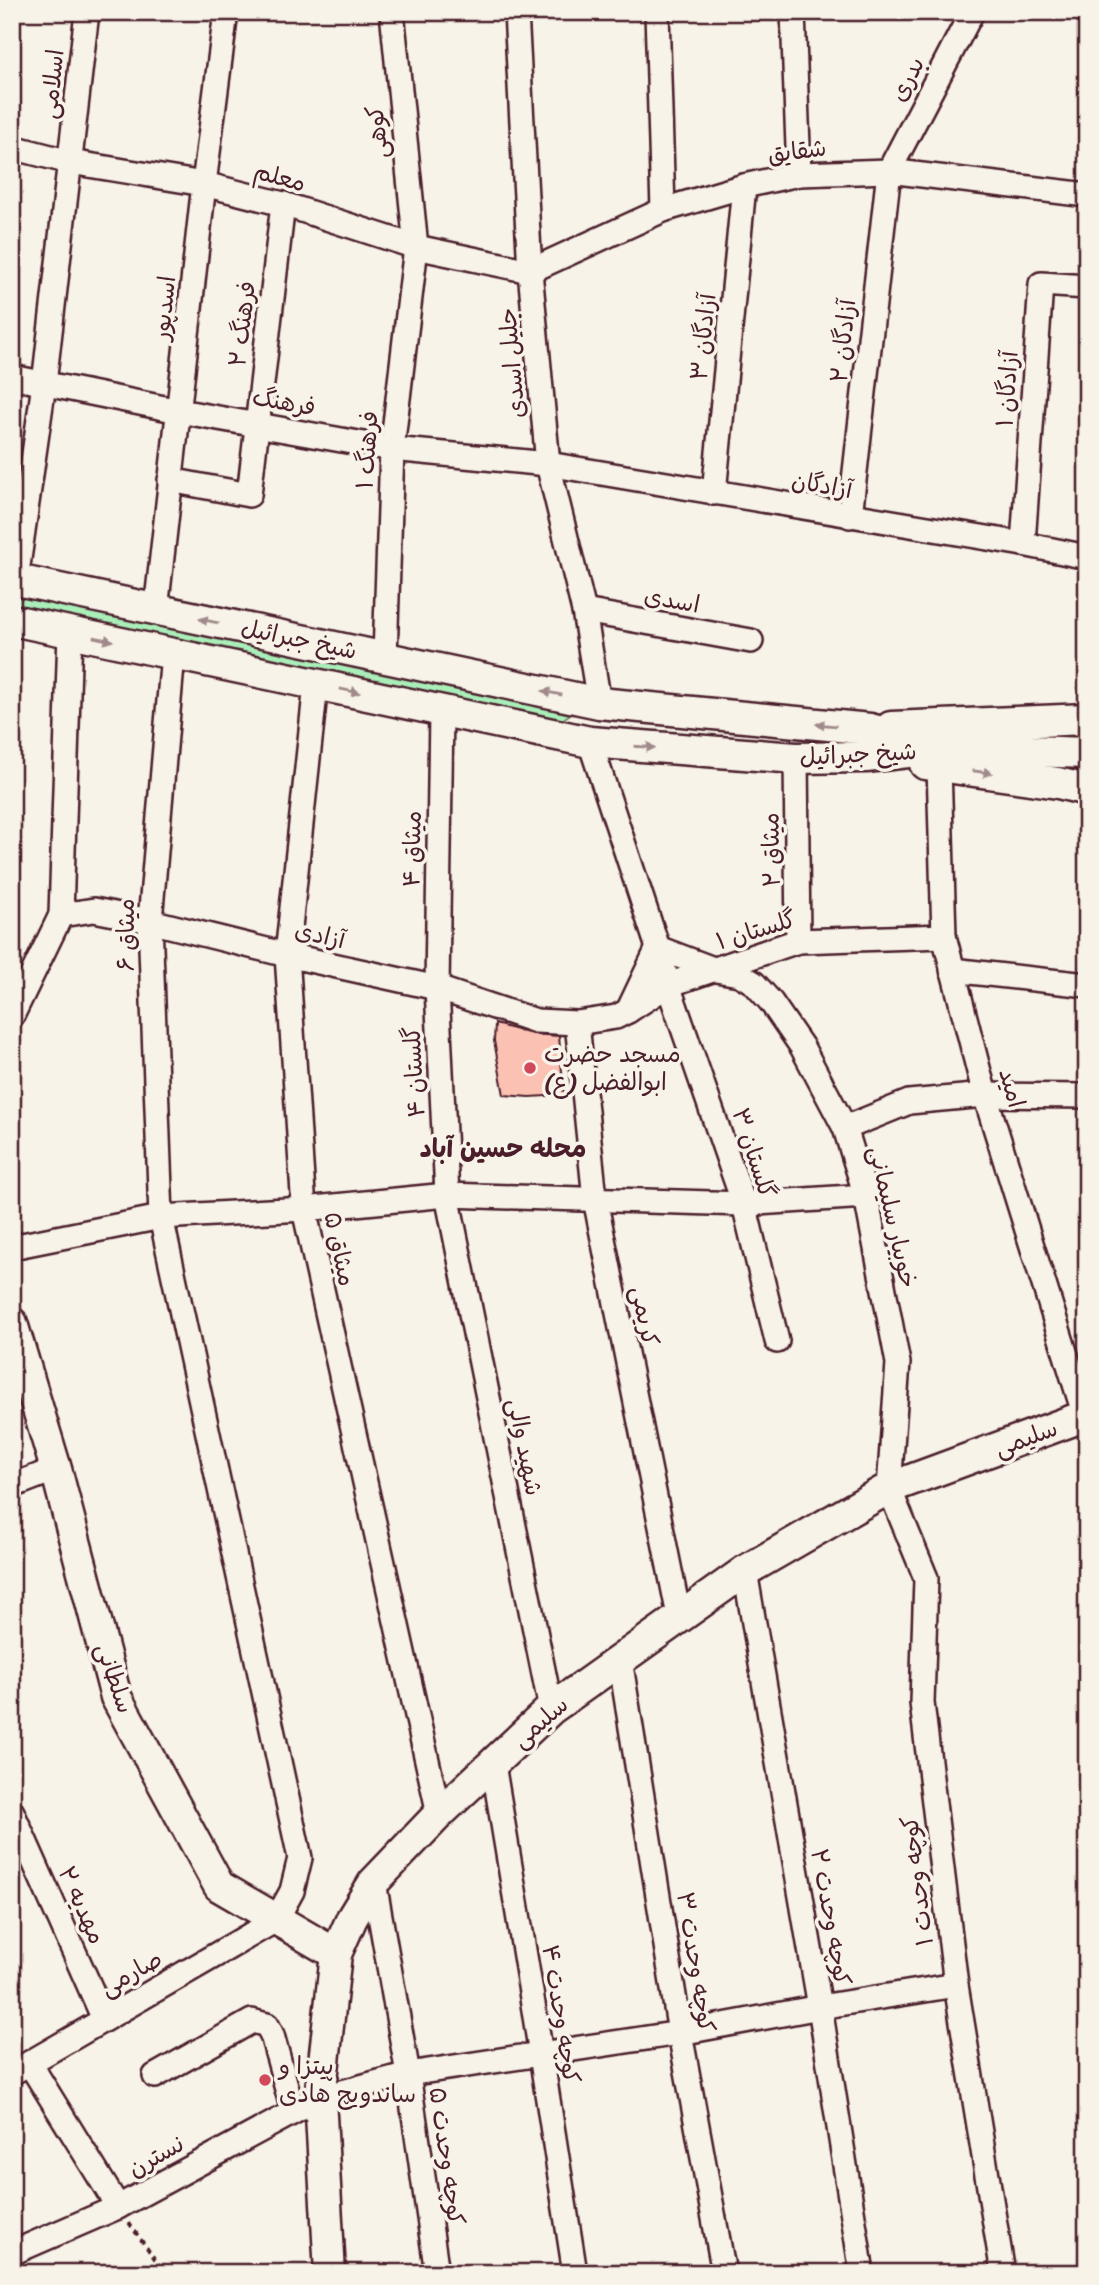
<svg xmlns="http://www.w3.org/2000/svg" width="1099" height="2285" font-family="Sriracha,'Playpen Sans Arabic',sans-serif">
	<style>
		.green { fill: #aaefba; stroke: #7a8772; stroke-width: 2 }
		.building { fill: #fbc1b3; stroke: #4a1f2b; stroke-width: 2 }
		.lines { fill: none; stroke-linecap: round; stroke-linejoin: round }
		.minor-casing { stroke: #4a1f2b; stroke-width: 28 }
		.tertiary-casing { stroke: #4a1f2b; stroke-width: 35 }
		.path { stroke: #4a1f2b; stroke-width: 3.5; stroke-dasharray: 5 5; stroke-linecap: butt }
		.minor { stroke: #f7f3e8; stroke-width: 23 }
		.tertiary { stroke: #f7f3e8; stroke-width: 30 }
		.oneway { fill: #a0898a }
		.poi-dot { fill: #d1495b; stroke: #f7f3e8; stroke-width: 2.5 }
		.labels { text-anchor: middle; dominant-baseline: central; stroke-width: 7; stroke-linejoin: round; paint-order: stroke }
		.street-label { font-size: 24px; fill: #4a1f2b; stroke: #f7f3e8 }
		.poi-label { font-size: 24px; fill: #4a1f2b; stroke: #f7f3e8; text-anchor: start }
		.neighbourhood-label { font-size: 26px; font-weight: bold; fill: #4a1f2b; stroke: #f7f3e8 }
	</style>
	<rect width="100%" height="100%" fill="#f7f3e8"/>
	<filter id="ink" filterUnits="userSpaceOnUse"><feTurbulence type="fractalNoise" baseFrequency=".0143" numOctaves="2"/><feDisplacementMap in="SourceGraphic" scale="14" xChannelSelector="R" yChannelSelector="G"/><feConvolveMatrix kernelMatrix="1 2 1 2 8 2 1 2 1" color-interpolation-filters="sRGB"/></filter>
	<g filter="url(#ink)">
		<polygon class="green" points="12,594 537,706 570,714 561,721 537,718 12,604"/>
		<polygon class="building" points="495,1024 532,1034 559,1036 564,1095 529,1097 504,1095 494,1041"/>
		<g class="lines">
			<defs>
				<g id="minor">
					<polyline points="516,12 530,271 548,464 584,611 599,703"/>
					<polyline points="657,12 663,210"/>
					<polyline points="793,12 799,174"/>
					<polyline points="12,147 70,162 204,184 283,204 416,247 530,271 663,210 744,186 799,174 889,171 1087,195"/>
					<polyline points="12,377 179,411 392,449 548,464 1023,544 1087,557"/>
					<polyline points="170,480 249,495 283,204"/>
					<polyline points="714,493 744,186"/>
					<polyline points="850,516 889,171 972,12"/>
					<polyline points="1023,544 1041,284 1087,287"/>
					<polyline points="16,580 44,384 87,12"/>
					<polyline points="156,610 204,184 226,12"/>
					<polyline points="584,611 751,641"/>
					<polyline points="385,657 392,449 416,247 392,12"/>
					<polyline points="316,684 287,955 304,1209 439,1814"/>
					<polyline points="441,711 437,988 447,1195 551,1709"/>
					<polyline points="590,742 658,948 668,985 744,1204 777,1341"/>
					<polyline points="796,758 798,941"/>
					<polyline points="939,766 944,936 985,1095 1085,1416"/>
					<polyline points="61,915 70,632"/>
					<polyline points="952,970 1087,985"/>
					<polyline points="628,1011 658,948 716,970 739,974 754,983 771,1002 802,1047 845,1128 866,1196 898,1363 889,1488 926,1578 922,1703 956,1985 1003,2273"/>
					<polyline points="12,1016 61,915 94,910 150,921 287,955 437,988 536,1021 577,1023 616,1017 628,1011 668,985 798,941 944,936"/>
					<polyline points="577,1023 595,1199 679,1616"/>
					<polyline points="845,1128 909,1102 985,1095 1087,1096"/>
					<polyline points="12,1247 161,1217 304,1209 447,1195 744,1204 866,1196"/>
					<polyline points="12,1486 56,1469"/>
					<polyline points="745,1571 820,2007 862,2273"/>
					<polyline points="620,1659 680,2033 724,2273"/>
					<polyline points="493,1764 534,2010 575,2273"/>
					<polyline points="12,1812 104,2019"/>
					<polyline points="374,1882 408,2074 437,2273"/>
					<polyline points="30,2064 118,2207"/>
					<polyline points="12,2073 276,1920 292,1891 300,1858 161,1217 150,921 173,654"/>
					<polyline points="155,2076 252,2021 267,2025 272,2035 293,2111"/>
					<polyline points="12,2253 118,2207 320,2098 408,2074 680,2033 820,2007 956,1985"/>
				</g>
				<g id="tertiary">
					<polyline points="12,579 599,703 870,729 923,743"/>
					<polyline points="12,620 590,742 796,758 866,757 941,748 1087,753"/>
					<polyline points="891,727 1087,719"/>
					<polyline points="925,764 1058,783 1087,790"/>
					<polyline points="12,1323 56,1469 116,1697 219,1886 336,1954"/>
					<polyline points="330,2273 320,2098 336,1954 352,1918 374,1882 439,1814 551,1709 745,1571 889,1488 1087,1415"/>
				</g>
			</defs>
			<use href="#minor" class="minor-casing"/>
			<use href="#tertiary" class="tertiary-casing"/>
			<polyline class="path" points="129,2223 165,2273"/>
			<use href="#minor" class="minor"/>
			<use href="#tertiary" class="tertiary"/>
		</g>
		<defs><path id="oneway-solid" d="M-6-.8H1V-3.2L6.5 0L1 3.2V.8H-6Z" transform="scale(1.75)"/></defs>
		<g class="oneway">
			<use href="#oneway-solid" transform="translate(209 621) rotate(-168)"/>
			<use href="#oneway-solid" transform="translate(103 639) rotate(12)"/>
			<use href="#oneway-solid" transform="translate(350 691) rotate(12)"/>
			<use href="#oneway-solid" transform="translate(552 693) rotate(-168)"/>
			<use href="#oneway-solid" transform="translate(826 725) rotate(-175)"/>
			<use href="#oneway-solid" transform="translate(645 747) rotate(4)"/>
			<use href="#oneway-solid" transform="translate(982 772) rotate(8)"/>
		</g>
	</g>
	<g class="poi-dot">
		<circle cx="530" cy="1068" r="7"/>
		<circle cx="265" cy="2080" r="7"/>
	</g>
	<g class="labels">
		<g class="street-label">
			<text transform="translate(907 79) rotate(-62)">بدری</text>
			<text transform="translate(52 84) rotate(-84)">اسلامی</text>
			<text transform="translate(377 132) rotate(-96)">کوهی</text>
			<text transform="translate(797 151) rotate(-7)">شقایق</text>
			<text transform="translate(280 177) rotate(16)">معلم</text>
			<text transform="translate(164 308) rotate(-84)">اسدپور</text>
			<text transform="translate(242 324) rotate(-83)">فرهنگ ۲</text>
			<text transform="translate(703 337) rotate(-84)">آزادگان ۳</text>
			<text transform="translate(843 341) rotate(-84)">آزادگان ۲</text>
			<text transform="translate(512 363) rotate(-95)">جلیل اسدی</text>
			<text transform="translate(1007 389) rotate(-86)">آزادگان ۱</text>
			<text transform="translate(284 402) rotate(10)">فرهنگ</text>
			<text transform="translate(367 450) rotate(-86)">فرهنگ ۱</text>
			<text transform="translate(822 485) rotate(10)">آزادگان</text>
			<text transform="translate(672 600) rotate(10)">اسدی</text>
			<text transform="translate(299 639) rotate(12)">شیخ جبرائیل</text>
			<text transform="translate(858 754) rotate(-3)">شیخ جبرائیل</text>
			<text transform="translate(412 849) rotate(-89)">میثاق ۴</text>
			<text transform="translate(771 850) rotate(-91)">میثاق ۲</text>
			<text transform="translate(756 930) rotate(-17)">گلستان ۱</text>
			<text transform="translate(126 935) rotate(-90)">میثاق ۶</text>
			<text transform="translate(320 935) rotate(13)">آزادی</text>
			<text transform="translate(414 1072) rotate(-93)">گلستان ۴</text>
			<text transform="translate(1012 1088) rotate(74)">امید</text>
			<text transform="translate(754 1153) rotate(72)">گلستان ۳</text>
			<text transform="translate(893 1217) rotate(77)">خوبیار سلیمانی</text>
			<text transform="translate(340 1249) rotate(78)">میثاق ۵</text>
			<text transform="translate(645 1316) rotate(79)">کریمی</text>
			<text transform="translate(1026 1438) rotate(-20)">سلیمی</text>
			<text transform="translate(525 1447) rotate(79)">شهید والی</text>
			<text transform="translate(115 1678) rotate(71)">سلطانی</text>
			<text transform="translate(540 1722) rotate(-41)">سلیمی</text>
			<text transform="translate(917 1881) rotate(-97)">کوچه وحدت ۱</text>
			<text transform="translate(82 1905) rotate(66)">مهدیه ۲</text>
			<text transform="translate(831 1917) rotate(80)">کوچه وحدت ۲</text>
			<text transform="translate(696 1962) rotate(81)">کوچه وحدت ۳</text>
			<text transform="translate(131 1973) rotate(-30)">صارمی</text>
			<text transform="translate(561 2014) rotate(81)">کوچه وحدت ۴</text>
			<text transform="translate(156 2156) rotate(-29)">نسترن</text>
			<text transform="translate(447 2156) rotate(82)">کوچه وحدت ۵</text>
		</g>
		<g class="poi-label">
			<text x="544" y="1054">مسجد حضرت<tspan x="544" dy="28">ابوالفضل (ع)</tspan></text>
			<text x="279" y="2066">پیتزا و<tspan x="279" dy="28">ساندویچ هادی</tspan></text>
		</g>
		<g class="neighbourhood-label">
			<text x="503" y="1148">محله حسین آباد</text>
		</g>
	</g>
	<rect width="1099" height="2285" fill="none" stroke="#f7f3e8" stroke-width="42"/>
	<rect x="21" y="21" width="1057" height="2243" fill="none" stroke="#4a1f2b" stroke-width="2.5" filter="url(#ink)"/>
</svg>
